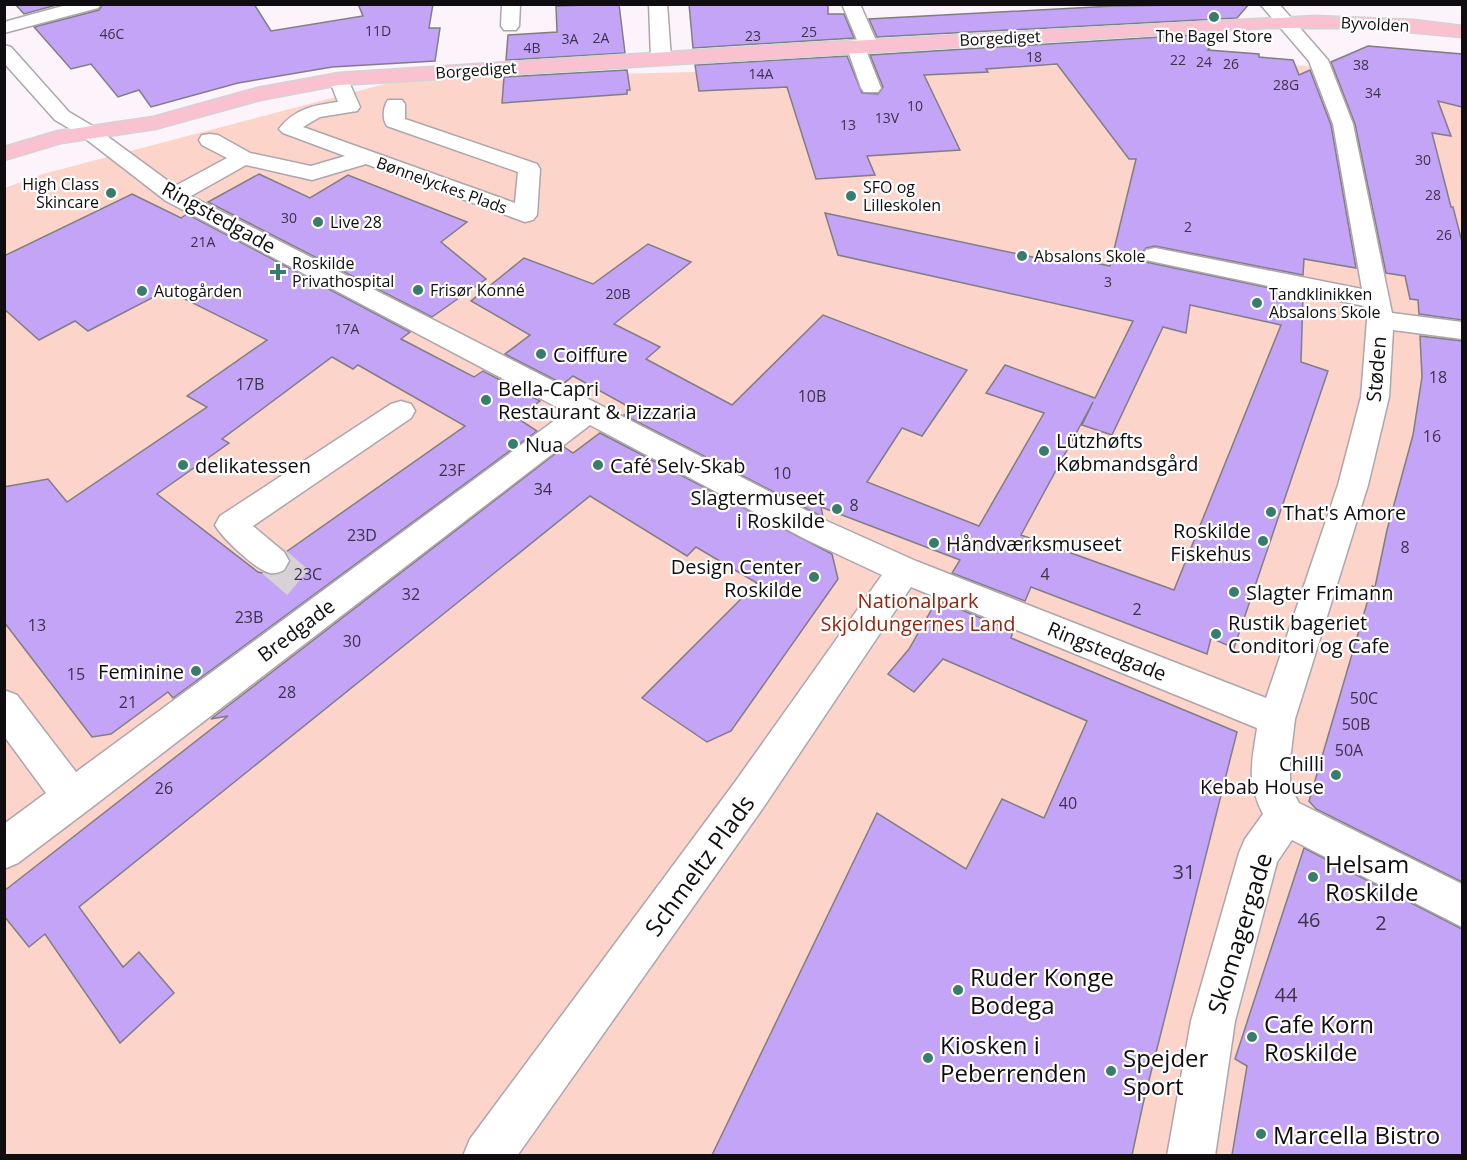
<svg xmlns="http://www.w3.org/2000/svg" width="1467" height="1160" font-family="'Open Sans',sans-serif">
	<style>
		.green { fill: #fcd4ca }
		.building { fill: #c3a4f6; stroke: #807e85; stroke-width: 1.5; fill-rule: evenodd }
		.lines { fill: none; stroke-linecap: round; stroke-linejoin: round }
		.minor-tunnel { stroke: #d8d1d7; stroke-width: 33; stroke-dasharray: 33 16; stroke-linecap: butt }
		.minor-casing { stroke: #ada6ac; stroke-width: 3 }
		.major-casing { stroke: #d4d3d4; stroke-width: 3 }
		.minor { fill: #fff; fill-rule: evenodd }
		.major { fill: #fac1d1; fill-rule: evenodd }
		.poi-dot { fill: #387c6f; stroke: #fff; stroke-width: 2 }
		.labels { text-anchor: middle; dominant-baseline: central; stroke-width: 4.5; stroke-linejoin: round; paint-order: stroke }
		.far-number-label { font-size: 14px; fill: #3c3349 }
		.far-street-label { font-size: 16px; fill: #0f0d0f; stroke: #fff }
		.far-poi-label { font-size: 16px; fill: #0f0d0f; stroke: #fff; text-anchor: start }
		.number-label { font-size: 16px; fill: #3c3349 }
		.street-label { font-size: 20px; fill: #0f0d0f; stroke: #fff }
		.poi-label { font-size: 20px; fill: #0f0d0f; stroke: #fff; text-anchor: start }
		.park-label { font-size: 20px; fill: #91240e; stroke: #fff }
		.near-number-label { font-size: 20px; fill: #3c3349 }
		.near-poi-label { font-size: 24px; fill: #0f0d0f; stroke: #fff; text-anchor: start }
		.near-street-label { font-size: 24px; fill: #0f0d0f; stroke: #fff }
	</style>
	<rect width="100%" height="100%" fill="#fcf4fa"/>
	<polygon class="green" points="1258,63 1462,76 1462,1155 5,1156 5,188 43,174 400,80 833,68"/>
	<g class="building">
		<polygon points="15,4 60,4 24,14"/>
		<polygon points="103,4 254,4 271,31 363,16 358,4 433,4 429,28 440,28 435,61 332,67 238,83 151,107 139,90 118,97 91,64 71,69 34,27 99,10"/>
		<polygon points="619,4 625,53 506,60 508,35 557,32 556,6"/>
		<polygon points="689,4 828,4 828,14 844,14 854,38 693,48"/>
		<polygon points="1249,4 1237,18 877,37 869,19 1113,6"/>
		<path d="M 1223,33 L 1208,50 L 1259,54 L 1259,57 L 1293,60 L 1299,75 L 1310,70 L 1331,125 L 1356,268 L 1304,259 L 1303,275 L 1155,246 L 1146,248 L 1141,254 L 1146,262 L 1303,295 L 1301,362 L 1328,371 L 1234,648 L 1211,638 L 1207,654 L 1031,587 L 1025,601 L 952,573 L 960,560 L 821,507 L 823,517 L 624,415 L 633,409 L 573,376 L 563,384 L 505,354 L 530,335 L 471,301 L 524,258 L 593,284 L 648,244 L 691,262 L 614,324 L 660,347 L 646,359 L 732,405 L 823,315 L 967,370 L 922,436 L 902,428 L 867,482 L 979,526 L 1044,413 L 986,393 L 1005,365 L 1095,398 L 1133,321 L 838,255 L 825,213 L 1042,259 L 1044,252 L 1110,266 L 1136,159 L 1129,159 L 1057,64 L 986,69 L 988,72 L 924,75 L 960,150 L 867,156 L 875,175 L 816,179 L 787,87 L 699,91 L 695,65 L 847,56 L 862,93 L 878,94 L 883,87 L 870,55 ZM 1190,305 L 1281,325 L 1174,590 L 1021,535 L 1093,402 L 1082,425 L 1112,435 L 1163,327 L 1186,333 Z"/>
		<polygon points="1368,46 1462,54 1462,107 1438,101 1451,136 1432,133 1451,207 1453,207 1462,242 1462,320 1419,314 1418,300 1410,299 1405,276 1386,273 1355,124 1331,62"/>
		<polygon points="627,70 630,90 627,90 627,94 502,103 504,77"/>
		<polygon points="259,174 310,198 348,175 467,222 441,242 486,279 432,317 208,202"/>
		<path d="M 132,194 L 181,218 L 187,214 L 410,332 L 401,339 L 474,377 L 483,371 L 540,401 L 517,418 L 537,431 L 173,698 L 168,692 L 111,734 L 92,737 L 4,622 L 4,487 L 48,479 L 67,502 L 207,407 L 187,396 L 267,340 L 167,290 L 88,331 L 75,321 L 39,340 L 4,309 L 4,256 ZM 332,357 L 353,369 L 358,365 L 465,426 L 286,552 L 291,562 L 285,572 L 272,575 L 258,572 L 157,494 L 229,443 L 222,439 Z"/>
		<polygon points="1420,336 1462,341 1462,882 1316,809 1309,801 1372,586 1375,587 1387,530 1413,435 1422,377"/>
		<polygon points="600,433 832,554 838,579 731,731 707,742 642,698 757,583 696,547 687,556 590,496 79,907 123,967 139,952 174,993 120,1043 45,934 29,947 4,916 4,891 228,716 211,719 564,447 573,453"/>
		<polygon points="937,600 1013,631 1011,638 1237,732 1143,1104 1132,1155 712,1155 877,813 966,869 1002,799 1044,818 1087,721 943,659 914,692 888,674 909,649"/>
		<polygon points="1304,848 1462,929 1462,1155 1232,1155 1247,1066 1235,1059"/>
	</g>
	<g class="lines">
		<polyline class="minor-tunnel" points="273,561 310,593"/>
		<defs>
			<g id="minor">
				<polygon points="70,4 101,4 98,8 4,33 4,22"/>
				<polygon points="502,4 520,4 519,26 516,30 504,30 501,26"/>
				<polygon points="649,4 667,4 671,58 668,62 654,62 651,58"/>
				<polygon points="842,4 860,4 878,45 876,49 866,50 881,88 878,92 864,92 861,88 846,45 848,41 857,40"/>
				<path d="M 1260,4 L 1279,4 L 1328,60 L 1353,124 L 1392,313 L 1462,322 L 1462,339 L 1393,330 L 1389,397 L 1368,485 L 1295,719 L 1290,760 L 1290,787 L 1299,803 L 1462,884 L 1462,927 L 1292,840 L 1277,862 L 1235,1021 L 1215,1156 L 1167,1156 L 1191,1021 L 1239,853 L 1245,839 L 1263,814 C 1246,781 1252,763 1257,728 L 911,587 L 763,808 L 517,1156 L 463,1156 L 470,1139 L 735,782 L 882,575 L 807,540 L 590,425 L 87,811 L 18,863 L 4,869 L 4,824 L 46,793 L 4,736 L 4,690 L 17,695 L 76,772 L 566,412 L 166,201 L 82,136 L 55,120 L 4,63 L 4,45 L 11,47 L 69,112 L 96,128 L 175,186 L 227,158 L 202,145 L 199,140 L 202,135 L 210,134 L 218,135 L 250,153 L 311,166 L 345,156 L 283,133 L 279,129 C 294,109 314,105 338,102 L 329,79 L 332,75 L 346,75 L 360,107 L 357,111 L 320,117 L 303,127 L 515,203 L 518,172 L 387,126 C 382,119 383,107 388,100 L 402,100 L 405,104 L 405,119 L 537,164 L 540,169 L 537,215 L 533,220 L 525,222 L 366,164 L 312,180 L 246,165 L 191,196 L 829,522 L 916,561 L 1266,698 L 1338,485 L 1361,397 L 1367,320 L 1364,306 L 1155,262 L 1146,260 L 1143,255 L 1146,250 L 1155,248 L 1362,289 L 1333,124 L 1309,61 Z"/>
				<path d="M 401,401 L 411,404 L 415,411 L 411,418 L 253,526 L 284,552 L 289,561 L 284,570 C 280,572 275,574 270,573 C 256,570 222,538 215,525 L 220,516 L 391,404 Z"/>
			</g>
			<polygon id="major" points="1315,16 1414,20 1462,26 1462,37 1365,28 1265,28 339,85 260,100 155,129 61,143 4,160 4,147 58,131 153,117 257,88 339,73 794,44"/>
		</defs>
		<use href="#minor" class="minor-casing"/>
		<use href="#major" class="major-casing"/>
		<use href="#minor" class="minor"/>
		<use href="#major" class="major"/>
	</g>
	<g class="poi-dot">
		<circle cx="1214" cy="17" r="6"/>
		<circle cx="111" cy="193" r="6"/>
		<circle cx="851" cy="196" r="6"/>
		<circle cx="318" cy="222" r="6"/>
		<circle cx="1022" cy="256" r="6"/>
		<path d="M275 263h6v6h6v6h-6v6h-6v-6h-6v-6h6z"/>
		<circle cx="418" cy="290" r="6"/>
		<circle cx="142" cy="291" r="6"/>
		<circle cx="1257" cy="303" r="6"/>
		<circle cx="541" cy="354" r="6"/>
		<circle cx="486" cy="400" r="6"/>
		<circle cx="513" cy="444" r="6"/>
		<circle cx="1044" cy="451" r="6"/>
		<circle cx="183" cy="465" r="6"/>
		<circle cx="598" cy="465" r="6"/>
		<circle cx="837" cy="509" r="6"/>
		<circle cx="1271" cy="512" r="6"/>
		<circle cx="1263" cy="541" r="6"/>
		<circle cx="934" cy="543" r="6"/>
		<circle cx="814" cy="577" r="6"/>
		<circle cx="1234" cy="592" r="6"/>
		<circle cx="1216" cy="634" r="6"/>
		<circle cx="196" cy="671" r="6"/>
		<circle cx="1336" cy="775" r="6"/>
		<circle cx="1313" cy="877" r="6"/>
		<circle cx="958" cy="990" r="6"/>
		<circle cx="1252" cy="1037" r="6"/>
		<circle cx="928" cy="1058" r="6"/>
		<circle cx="1111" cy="1071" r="6"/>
		<circle cx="1261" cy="1134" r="6"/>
	</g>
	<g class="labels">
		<g class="far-number-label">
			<text x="378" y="30">11D</text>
			<text x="809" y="31">25</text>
			<text x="112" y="33">46C</text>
			<text x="753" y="35">23</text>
			<text x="601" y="37">2A</text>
			<text x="570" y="38">3A</text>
			<text x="532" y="47">4B</text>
			<text x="1034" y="56">18</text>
			<text x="1178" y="59">22</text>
			<text x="1204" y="61">24</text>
			<text x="1231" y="63">26</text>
			<text x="1361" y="64">38</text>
			<text x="761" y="73">14A</text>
			<text x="1286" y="84">28G</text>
			<text x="1373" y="92">34</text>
			<text x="915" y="105">10</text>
			<text x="887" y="117">13V</text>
			<text x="848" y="124">13</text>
			<text x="1423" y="159">30</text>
			<text x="1433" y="194">28</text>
			<text x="289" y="217">30</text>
			<text x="1188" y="226">2</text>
			<text x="1444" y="234">26</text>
			<text x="203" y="241">21A</text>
			<text x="1108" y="281">3</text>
			<text x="618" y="293">20B</text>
			<text x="347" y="328">17A</text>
		</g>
		<g class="far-street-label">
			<text transform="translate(1375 24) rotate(3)">Byvolden</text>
			<text transform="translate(1000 38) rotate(-3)">Borgediget</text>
			<text transform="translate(476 70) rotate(-4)">Borgediget</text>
			<text transform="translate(442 185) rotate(20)">Bønnelyckes Plads</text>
		</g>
		<g class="far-poi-label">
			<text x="1214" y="36" text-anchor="middle">The Bagel Store</text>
			<text x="99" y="184" text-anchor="end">High Class<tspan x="99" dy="18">Skincare</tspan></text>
			<text x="863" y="187">SFO og<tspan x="863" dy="18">Lilleskolen</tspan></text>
			<text x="330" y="222">Live 28</text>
			<text x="1034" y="256">Absalons Skole</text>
			<text x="292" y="263">Roskilde<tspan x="292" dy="18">Privathospital</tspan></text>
			<text x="430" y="290">Frisør Konné</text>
			<text x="154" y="291">Autogården</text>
			<text x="1269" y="294">Tandklinikken<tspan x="1269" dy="18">Absalons Skole</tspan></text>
		</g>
		<g class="number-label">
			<text x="1438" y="377">18</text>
			<text x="250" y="384">17B</text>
			<text x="812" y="396">10B</text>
			<text x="1432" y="436">16</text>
			<text x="452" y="470">23F</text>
			<text x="782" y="473">10</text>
			<text x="543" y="489">34</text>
			<text x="854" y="505">8</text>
			<text x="362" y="535">23D</text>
			<text x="1405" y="547">8</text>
			<text x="308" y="574">23C</text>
			<text x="1045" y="574">4</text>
			<text x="411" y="594">32</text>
			<text x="1137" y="609">2</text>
			<text x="249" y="617">23B</text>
			<text x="37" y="625">13</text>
			<text x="352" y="641">30</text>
			<text x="76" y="674">15</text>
			<text x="287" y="692">28</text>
			<text x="1364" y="698">50C</text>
			<text x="128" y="702">21</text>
			<text x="1356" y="724">50B</text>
			<text x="1349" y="750">50A</text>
			<text x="164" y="788">26</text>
			<text x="1068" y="803">40</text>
		</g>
		<g class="street-label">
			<text transform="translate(219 217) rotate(29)">Ringstedgade</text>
			<text transform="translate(1376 369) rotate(-85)">Støden</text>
			<text transform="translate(296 630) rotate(-37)">Bredgade</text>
			<text transform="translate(1107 651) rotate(22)">Ringstedgade</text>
		</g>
		<g class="poi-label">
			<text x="553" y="354">Coiffure</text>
			<text x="498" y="388">Bella-Capri<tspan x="498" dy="23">Restaurant &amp; Pizzaria</tspan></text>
			<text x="1056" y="440">Lützhøfts<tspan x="1056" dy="23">Købmandsgård</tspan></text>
			<text x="525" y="444">Nua</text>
			<text x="195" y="465">delikatessen</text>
			<text x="610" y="465">Café Selv-Skab</text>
			<text x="825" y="497" text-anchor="end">Slagtermuseet<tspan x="825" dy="23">i Roskilde</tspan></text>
			<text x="1283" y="512">That's Amore</text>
			<text x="1251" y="530" text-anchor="end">Roskilde<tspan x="1251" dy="23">Fiskehus</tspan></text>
			<text x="946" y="543">Håndværksmuseet</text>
			<text x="802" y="566" text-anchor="end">Design Center<tspan x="802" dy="23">Roskilde</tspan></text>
			<text x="1246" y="592">Slagter Frimann</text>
			<text x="1228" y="622">Rustik bageriet<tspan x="1228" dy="23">Conditori og Cafe</tspan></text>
			<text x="184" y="671" text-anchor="end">Feminine</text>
			<text x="1324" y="763" text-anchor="end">Chilli<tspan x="1324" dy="23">Kebab House</tspan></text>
		</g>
		<g class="park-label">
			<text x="918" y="600">Nationalpark<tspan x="918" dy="23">Skjoldungernes Land</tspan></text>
		</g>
		<g class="near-number-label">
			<text x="1184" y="871">31</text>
			<text x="1309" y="919">46</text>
			<text x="1381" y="922">2</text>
			<text x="1286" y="994">44</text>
		</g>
		<g class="near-poi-label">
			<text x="1325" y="863">Helsam<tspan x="1325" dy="28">Roskilde</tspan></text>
			<text x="970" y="976">Ruder Konge<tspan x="970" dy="28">Bodega</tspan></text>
			<text x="1264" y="1023">Cafe Korn<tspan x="1264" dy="28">Roskilde</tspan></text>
			<text x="940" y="1044">Kiosken i<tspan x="940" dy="28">Peberrenden</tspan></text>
			<text x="1123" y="1057">Spejder<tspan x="1123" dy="28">Sport</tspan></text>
			<text x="1273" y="1134">Marcella Bistro</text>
		</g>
		<g class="near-street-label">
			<text transform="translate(699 865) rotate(-54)">Schmeltz Plads</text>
			<text transform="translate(1239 933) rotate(-73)">Skomagergade</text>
		</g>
	</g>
	<rect width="1467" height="1160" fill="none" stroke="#0f0d0f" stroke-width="12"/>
</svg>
